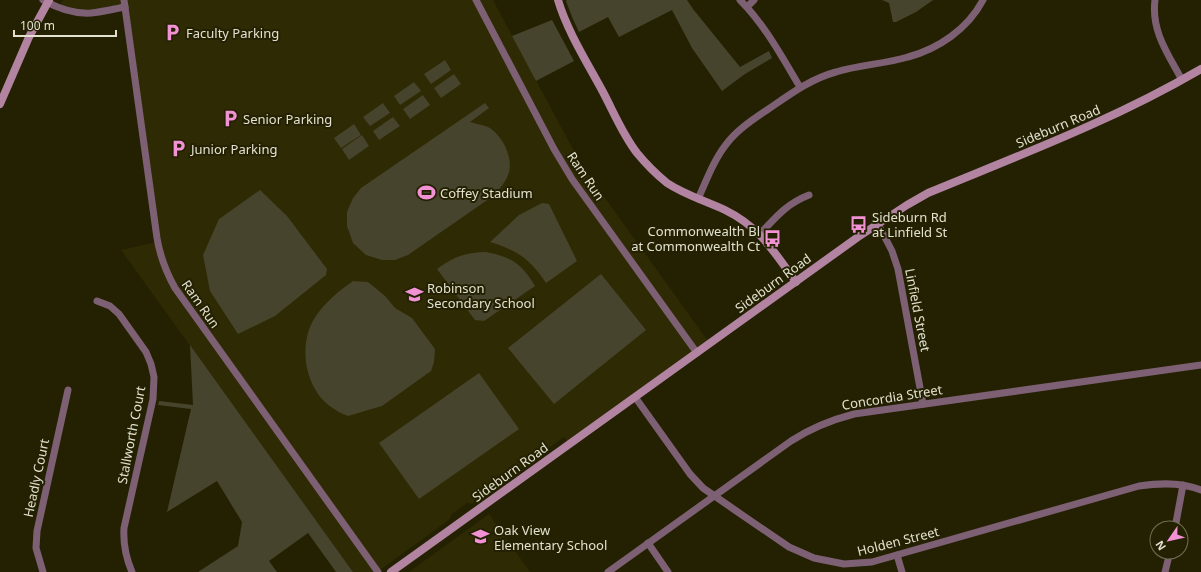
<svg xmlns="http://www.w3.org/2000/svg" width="1201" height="572" font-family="'Noto Sans',sans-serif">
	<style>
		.built { fill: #2e2a04 }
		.green { fill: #46442c }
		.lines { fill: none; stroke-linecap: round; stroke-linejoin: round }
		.street { stroke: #7d6073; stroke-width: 7 }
		.secondary { stroke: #b284a2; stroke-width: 8 }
		.labels { text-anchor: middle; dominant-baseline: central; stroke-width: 4; stroke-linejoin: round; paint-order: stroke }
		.poi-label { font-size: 13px; fill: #e2e1cf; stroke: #242102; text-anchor: start }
		.street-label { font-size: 13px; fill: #e2e1cf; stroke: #242102 }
	</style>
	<rect width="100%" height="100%" fill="#242102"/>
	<g class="built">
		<polygon points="63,0 493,0 582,166 708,341 568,442 564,437 472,504 467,503 452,514 449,520 377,572 353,572 121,250 156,242 124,10 90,13 58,8"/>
		<polygon points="489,514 530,572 409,572"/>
	</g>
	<g class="green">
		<polygon points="567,0 687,0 693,9 740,67 769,51 772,58 745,74 722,91 692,48 672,10 619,37 608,17 579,32 572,17 566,1"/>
		<polygon points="882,0 933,0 916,12 896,22 893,22 889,3"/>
		<polygon points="552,20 574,61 536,81 512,36"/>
		<polygon points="445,60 451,70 431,84 424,74"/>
		<polygon points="454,74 461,84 441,98 434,88"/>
		<polygon points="414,82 421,91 400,105 394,96"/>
		<polygon points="423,95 430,105 410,119 403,109"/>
		<polygon points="383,103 390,113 370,126 363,117"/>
		<path d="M 485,103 L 489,108 L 470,122 C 476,124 483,125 488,127 C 495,130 502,140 505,146 C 515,168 509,179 493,196 L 408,255 L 395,260 L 382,260 L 366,255 L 353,243 L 347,226 L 347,212 L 353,198 L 361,188 Z"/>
		<polygon points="393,117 400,126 379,140 373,131"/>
		<polygon points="354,124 361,135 341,148 334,138"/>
		<polygon points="362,135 369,146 349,160 342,149"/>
		<polygon points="260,190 287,216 327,269 326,275 275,316 238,334 210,291 203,255 219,219"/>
		<path d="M 542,203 L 549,204 L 577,261 L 546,283 C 530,259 517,250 490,242 L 519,215 Z"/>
		<path d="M 486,252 C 512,257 522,264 535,286 L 484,321 L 475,320 L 437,269 C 453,257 467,252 486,252 Z"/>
		<polygon points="601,274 646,330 554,404 508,348"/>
		<path d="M 353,281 L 368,282 L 385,296 L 395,308 L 412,318 L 435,349 L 434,362 L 431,371 L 382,406 L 348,416 C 343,414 338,412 334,409 C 308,393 299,355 310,327 C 318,308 336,293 353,281 Z"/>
		<polygon points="190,345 353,572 336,572 308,533 269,561 277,572 198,572 238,546 242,522 217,481 167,512 191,409 158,405 159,401 193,405"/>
		<polygon points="479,373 519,429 419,499 379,443"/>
	</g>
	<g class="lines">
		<g class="street">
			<path d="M 43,0 C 57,8 75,14 91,13 C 102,12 114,9 125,7"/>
			<path d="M 124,0 L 157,238 C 160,256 166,272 175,288 L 378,572"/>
			<polyline points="476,0 554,149 572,179 697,353"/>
			<path d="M 740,0 C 765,25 782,57 800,87"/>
			<path d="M 1155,0 C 1151,31 1168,54 1182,80"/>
			<polyline points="747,7 754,0"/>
			<path d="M 698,199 C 707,179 714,159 728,142 C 738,129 753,119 767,110 C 789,95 810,79 836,72 C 859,65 884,64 908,57 C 938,49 968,29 983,0"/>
			<polyline points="878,224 892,251 898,269 923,404"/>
			<path d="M 760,234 C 776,217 786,204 809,195"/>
			<path d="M 97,301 L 110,306 L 119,314 L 146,352 L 151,364 L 154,377 L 153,399 L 124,528 C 123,544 126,558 132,572"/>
			<path d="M 635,397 L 690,474 L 703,488 L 732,508 L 789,547 L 814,558 L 844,564 L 872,562 L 1139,486 C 1160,483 1181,482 1201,490"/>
			<polyline points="1175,528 1183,485"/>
			<polyline points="648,543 668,572"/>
			<polyline points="897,555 902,572"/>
			<polyline points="43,572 36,548 37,531 68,390"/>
			<path d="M 608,572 L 791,441 C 811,428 831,420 854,414 L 1201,365"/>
			<polyline points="1165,572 1170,552"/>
		</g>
		<g class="secondary">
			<path d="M 558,0 C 567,31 588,64 603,92 C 614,113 623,135 637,153 C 646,164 656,174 667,183 C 685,195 706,201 725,210 C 760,227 774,252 796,282"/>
			<polyline points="0,104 29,37 49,0"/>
			<path d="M 391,572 L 858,237 L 907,205 L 928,193 C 1020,155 1114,120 1201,69"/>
		</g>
	</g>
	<defs>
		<symbol id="parking-bare" viewBox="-9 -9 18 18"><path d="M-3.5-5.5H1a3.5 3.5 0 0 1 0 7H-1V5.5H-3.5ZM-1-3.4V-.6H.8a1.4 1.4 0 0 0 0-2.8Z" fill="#f391d5" stroke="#242102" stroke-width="2.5" paint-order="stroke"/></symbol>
		<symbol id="stadium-bare" viewBox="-9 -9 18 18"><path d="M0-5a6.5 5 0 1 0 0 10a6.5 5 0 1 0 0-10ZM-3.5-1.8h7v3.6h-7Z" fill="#f391d5" stroke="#242102" stroke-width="2.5" paint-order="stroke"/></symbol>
		<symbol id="bus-bare" viewBox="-9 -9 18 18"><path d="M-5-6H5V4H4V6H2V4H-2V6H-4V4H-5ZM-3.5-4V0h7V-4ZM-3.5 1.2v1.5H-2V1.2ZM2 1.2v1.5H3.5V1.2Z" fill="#f391d5" stroke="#242102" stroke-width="2.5" paint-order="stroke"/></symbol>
		<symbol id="school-bare" viewBox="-9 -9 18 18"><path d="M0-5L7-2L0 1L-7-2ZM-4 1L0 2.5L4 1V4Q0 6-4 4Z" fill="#f391d5" stroke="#242102" stroke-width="2.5" paint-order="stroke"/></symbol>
	</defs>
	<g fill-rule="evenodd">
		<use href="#parking-bare" x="160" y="20" width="25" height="25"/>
		<use href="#parking-bare" x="218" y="106" width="25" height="25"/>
		<use href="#parking-bare" x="166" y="136" width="25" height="25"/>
		<use href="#stadium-bare" x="414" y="180" width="25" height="25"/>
		<use href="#bus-bare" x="846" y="212" width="25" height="25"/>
		<use href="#bus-bare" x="760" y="226" width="25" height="25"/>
		<use href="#school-bare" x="402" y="282" width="25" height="25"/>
		<use href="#school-bare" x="468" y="524" width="25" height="25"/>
	</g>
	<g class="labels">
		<g class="poi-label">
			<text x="186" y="33">Faculty Parking</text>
			<text x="243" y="119">Senior Parking</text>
			<text x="191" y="149">Junior Parking</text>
			<text x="440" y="193">Coffey Stadium</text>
			<text x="872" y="217">Sideburn Rd<tspan x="872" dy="15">at Linfield St</tspan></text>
			<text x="760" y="231" text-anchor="end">Commonwealth Bl<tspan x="760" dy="15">at Commonwealth Ct</tspan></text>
			<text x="427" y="288">Robinson<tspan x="427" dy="15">Secondary School</tspan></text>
			<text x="494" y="530">Oak View<tspan x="494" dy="15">Elementary School</tspan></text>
		</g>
		<g class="street-label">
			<text transform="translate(1058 126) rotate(-23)">Sideburn Road</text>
			<text transform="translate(586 176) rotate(56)">Ram Run</text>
			<text transform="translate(773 283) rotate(-36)">Sideburn Road</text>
			<text transform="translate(201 304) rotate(55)">Ram Run</text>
			<text transform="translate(918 310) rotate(79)">Linfield Street</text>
			<text transform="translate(892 397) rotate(-9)">Concordia Street</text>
			<text transform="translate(131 435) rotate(-79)">Stallworth Court</text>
			<text transform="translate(510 472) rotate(-36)">Sideburn Road</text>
			<text transform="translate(36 478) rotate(-78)">Headly Court</text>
			<text transform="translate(898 541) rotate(-14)">Holden Street</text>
		</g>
	</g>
	<g transform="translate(1169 540) rotate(236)"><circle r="19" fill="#242102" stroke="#706e54"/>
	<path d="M0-3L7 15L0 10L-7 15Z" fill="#f391d5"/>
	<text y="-6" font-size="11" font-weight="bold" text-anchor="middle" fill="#e2e1cf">N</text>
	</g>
	<path d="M14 30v6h102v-6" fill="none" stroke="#e2e1cf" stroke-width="2"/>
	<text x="20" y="30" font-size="12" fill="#e2e1cf" stroke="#242102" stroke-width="3" paint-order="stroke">100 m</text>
</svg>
